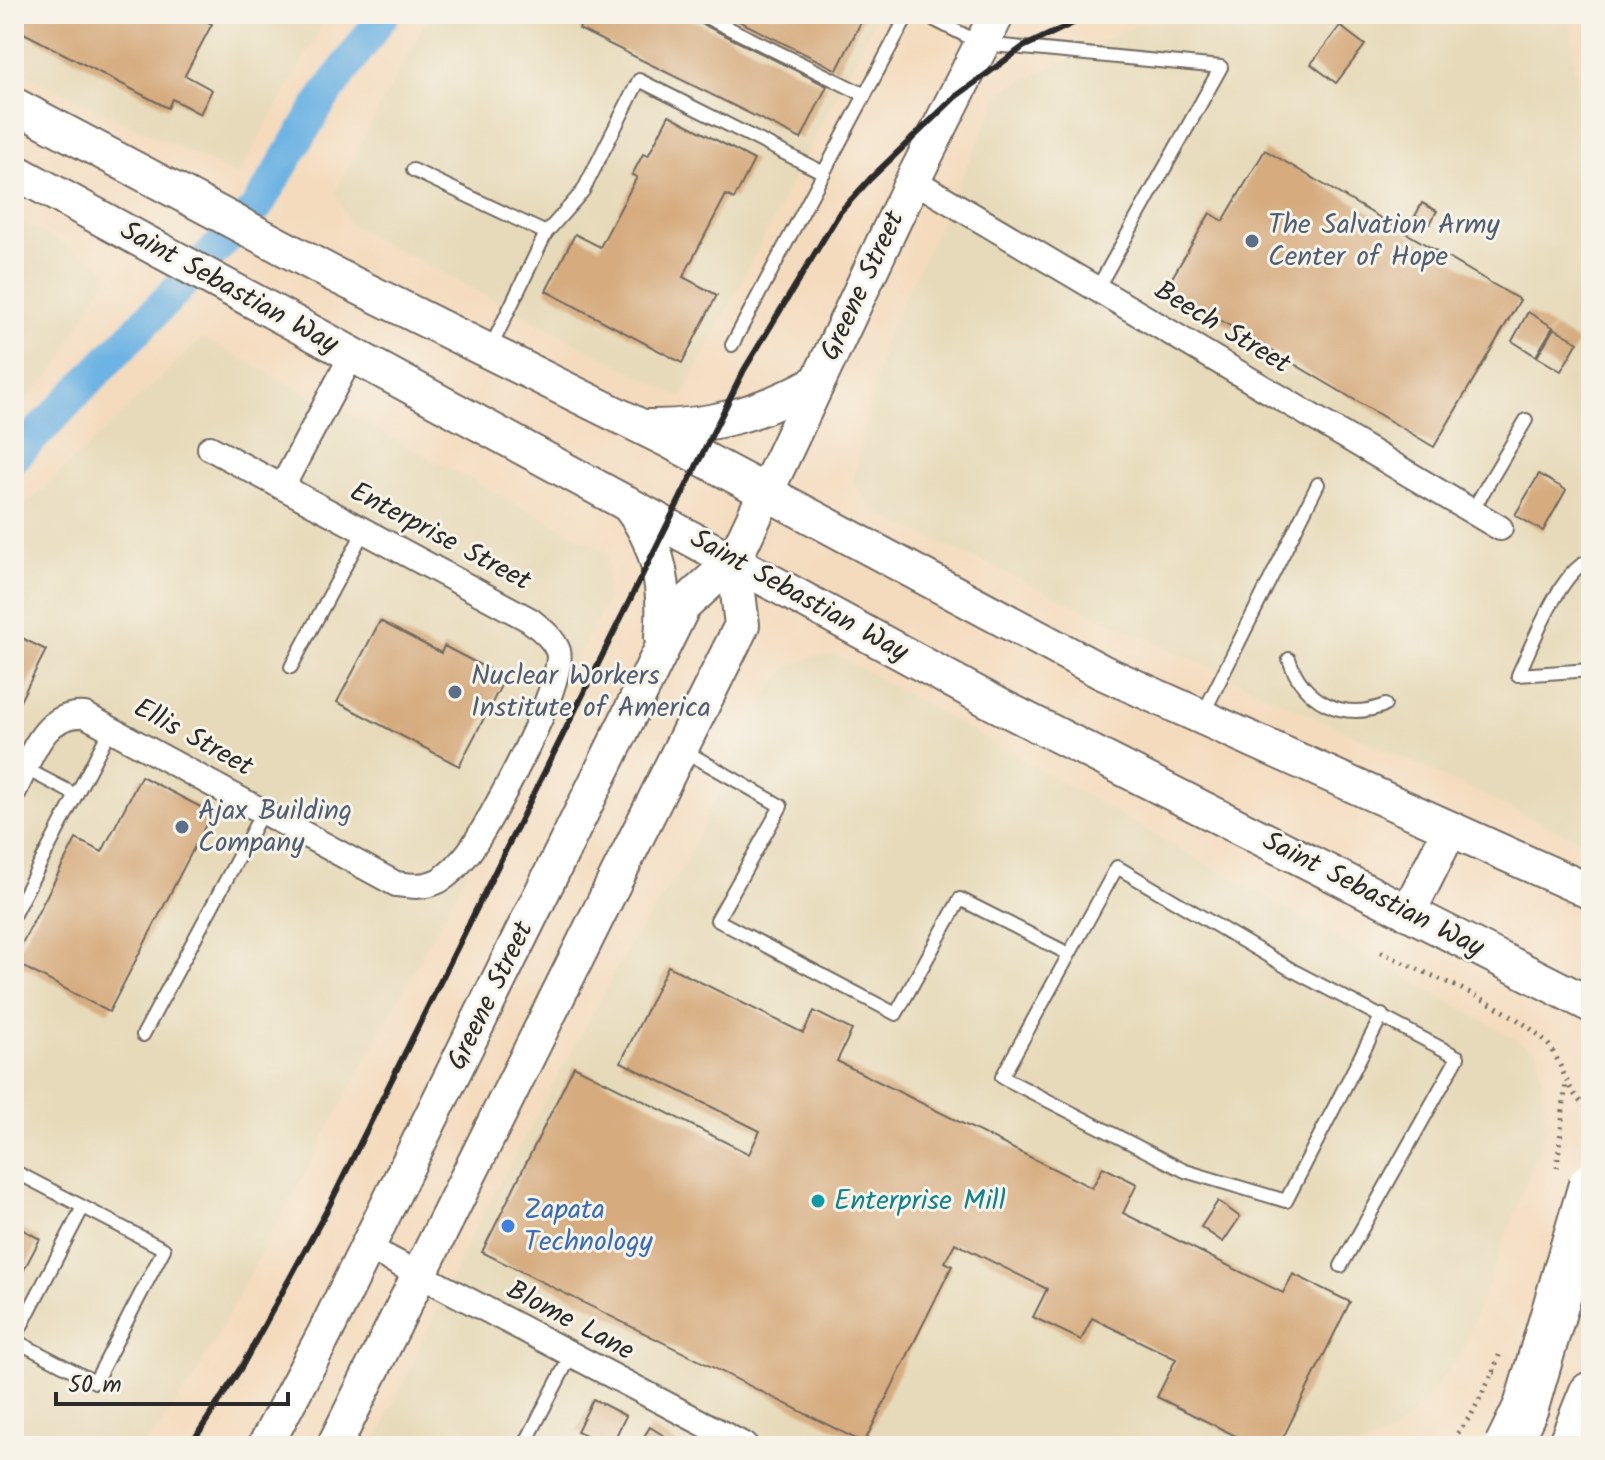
<svg xmlns="http://www.w3.org/2000/svg" width="1605" height="1460" font-family="Kalam,sans-serif">
	<style>
		.built { fill: #e7daba }
		.lines { fill: none; stroke-linecap: round; stroke-linejoin: round }
		.canal { stroke: #6db3e3; stroke-width: 32 }
		.building { fill: #d6ac7f }
		.service-casing { stroke: #71695e; stroke-width: 16 }
		.minor-casing { stroke: #71695e; stroke-width: 28 }
		.secondary-casing { stroke: #71695e; stroke-width: 38 }
		.motorway-casing { stroke: #71695e; stroke-width: 48 }
		.path { stroke: #71695e; stroke-width: 5; stroke-dasharray: 2 6; stroke-linecap: butt }
		.service { stroke: #fff; stroke-width: 12 }
		.minor { stroke: #fff; stroke-width: 24 }
		.secondary { stroke: #fff; stroke-width: 34 }
		.motorway { stroke: #fff; stroke-width: 44 }
		.rail { stroke: #2b2b2b; stroke-width: 6 }
		.motorway-bridge-casing { stroke: #71695e; stroke-width: 48; stroke-linecap: butt }
		.motorway-bridge { stroke: #fff; stroke-width: 44 }
		.service-dot { fill: #5c6f8a; stroke: #f7f3e8; stroke-width: 3 }
		.culture-dot { fill: #0f9aa8; stroke: #f7f3e8; stroke-width: 3 }
		.shop-dot { fill: #3f7fe0; stroke: #f7f3e8; stroke-width: 3 }
		.labels { text-anchor: middle; dominant-baseline: central; stroke-width: 6; stroke-linejoin: round; paint-order: stroke }
		.service-label { font-size: 28px; fill: #4e5e75; stroke: #f7f3e8; text-anchor: start }
		.street-label { font-size: 28px; fill: #2b2b2b; stroke: #f7f3e8 }
		.culture-label { font-size: 28px; fill: #0d838f; stroke: #f7f3e8; text-anchor: start }
		.shop-label { font-size: 28px; fill: #366cbe; stroke: #f7f3e8; text-anchor: start }
	</style>
	<rect width="100%" height="100%" fill="#f7f3e8"/>
	<filter id="ink" filterUnits="userSpaceOnUse"><feTurbulence type="fractalNoise" baseFrequency=".0125" numOctaves="2"/><feDisplacementMap in="SourceGraphic" scale="16" xChannelSelector="R" yChannelSelector="G"/><feConvolveMatrix kernelMatrix="1 2 1 2 8 2 1 2 1" color-interpolation-filters="sRGB"/></filter>
	<filter id="wash" filterUnits="userSpaceOnUse"><feTurbulence type="fractalNoise" baseFrequency=".006" numOctaves="4" result="noise"/><feDisplacementMap in="SourceGraphic" scale="32" xChannelSelector="R" yChannelSelector="G"/><feGaussianBlur stdDeviation="1.8" result="paint"/><feColorMatrix in="noise" values="0 0 0 0 0 0 0 0 0 0 0 0 0 0 0 0 0 1.4 0 .05"/><feComposite in="paint" operator="in"/></filter>
	<g filter="url(#wash)">
		<rect width="100%" height="100%" fill="#f4dbbe"/>
		<g class="built">
			<polygon points="14,14 329,14 238,176 14,69"/>
			<polygon points="429,14 878,14 682,398 350,225 335,192"/>
			<polygon points="1197,14 1570,14 1591,236 1591,702 1587,844 873,511 853,481 884,342 1002,91 1136,25"/>
			<polygon points="14,216 109,271 57,367 14,411"/>
			<polygon points="202,338 608,552 607,599 455,894 190,1386 144,1446 14,1446 14,516"/>
			<polygon points="837,655 1539,1052 1546,1131 1459,1359 1395,1433 1364,1446 374,1446 473,1232 627,950 684,864 768,692 789,666 810,657"/>
		</g>
		<g class="lines">
			<polyline class="canal" points="14,457 257,207 320,103 384,14"/>
		</g>
		<g id="blocks">
			<g class="building">
				<polygon points="14,14 192,14 212,24 185,75 212,90 200,114 172,99 168,108 14,28"/>
				<polygon points="561,14 682,14 827,86 801,139 579,29 581,24"/>
				<polygon points="725,14 855,14 863,18 837,70"/>
				<polygon points="1340,26 1365,45 1336,83 1311,64"/>
				<polygon points="669,115 754,160 734,199 726,195 683,277 717,295 682,363 546,291 575,234 600,247 637,177 632,175 643,154 648,156"/>
				<polygon points="1265,150 1520,300 1434,447 1166,288 1210,213 1223,221"/>
				<polygon points="1422,203 1437,211 1430,224 1415,216"/>
				<polygon points="1528,312 1553,327 1536,356 1512,341"/>
				<polygon points="1554,328 1578,342 1561,371 1537,357"/>
				<polygon points="1539,474 1566,490 1543,531 1515,515"/>
				<polygon points="380,621 441,653 444,646 505,678 459,766 337,702"/>
				<polygon points="14,634 46,650 14,713"/>
				<polygon points="141,776 212,813 109,1012 14,962 14,959 76,839 102,852"/>
				<polygon points="668,966 803,1033 814,1011 852,1030 837,1061 1092,1188 1103,1167 1137,1184 1123,1213 1283,1293 1293,1274 1350,1302 1279,1446 1256,1446 1157,1397 1176,1359 1092,1318 1081,1340 1033,1317 1047,1289 955,1243 945,1262 952,1266 864,1443 482,1252 574,1066 749,1154 760,1131 621,1062"/>
				<polygon points="1218,1201 1240,1217 1223,1242 1201,1227"/>
				<polygon points="14,1225 40,1239 14,1289"/>
				<polygon points="593,1399 626,1416 611,1446 577,1431"/>
				<polygon points="650,1427 680,1446 638,1446"/>
			</g>
		</g>
	</g>
	<g filter="url(#ink)">
		<use href="#blocks" fill-opacity="0" stroke="#71695e" stroke-width="2"/>
		<g class="lines">
			<defs>
				<g id="service">
					<polyline points="700,14 865,95"/>
					<polyline points="888,14 904,22"/>
					<polyline points="923,14 982,44 1221,67 1097,289"/>
					<polyline points="413,170 546,233"/>
					<polyline points="732,345 908,14"/>
					<polyline points="490,349 546,233 583,191 639,80 824,173"/>
					<polyline points="1472,511 1526,420"/>
					<path d="M 1591,561 C 1562,565 1531,648 1518,675 L 1591,670"/>
					<path d="M 1289,659 C 1303,701 1342,722 1385,705"/>
					<polyline points="291,667 364,531"/>
					<polyline points="1203,714 1318,484"/>
					<polyline points="683,750 781,806 717,920 896,1014 960,899 1067,953"/>
					<polyline points="26,769 76,795"/>
					<polyline points="14,914 111,728"/>
					<polyline points="143,1035 263,811"/>
					<polyline points="14,1171 164,1249 95,1382 14,1340 83,1207"/>
					<polyline points="1341,1266 1458,1057 1292,970 1117,867 1002,1077 1185,1171 1286,1201 1382,1015"/>
					<polyline points="524,1446 570,1357"/>
				</g>
				<g id="minor">
					<polyline points="913,180 1500,528"/>
					<polyline points="282,487 352,355"/>
					<path d="M 14,791 C 31,759 42,712 85,715 L 396,884 C 411,886 424,888 438,881 C 450,875 461,862 469,852 C 489,825 568,679 558,651 C 553,638 541,629 530,620 L 210,448"/>
					<polyline points="367,1247 746,1446"/>
				</g>
				<g id="secondary">
					<polyline points="14,105 335,275 668,440 1102,672 1591,892"/>
					<polyline points="14,171 994,703 1591,1005"/>
					<path d="M 647,427 C 710,428 762,413 817,382"/>
					<path d="M 627,503 C 659,542 667,587 662,637"/>
					<polyline points="1408,913 1450,829"/>
					<polyline points="265,1446 324,1335 683,606 734,560 913,180 997,14"/>
					<polyline points="334,1446 742,625 734,560"/>
				</g>
				<polyline id="motorway" points="1570,1446 1591,1394"/>
			</defs>
			<use href="#service" class="service-casing"/>
			<use href="#minor" class="minor-casing"/>
			<use href="#secondary" class="secondary-casing"/>
			<use href="#motorway" class="motorway-casing"/>
			<g class="path">
				<path d="M 1381,952 C 1433,978 1494,998 1540,1036 C 1565,1057 1562,1093 1591,1110"/>
				<polyline points="1557,1168 1566,1082"/>
				<polyline points="1493,1372 1500,1353"/>
				<polyline points="1448,1446 1472,1414 1493,1372 1497,1372"/>
			</g>
			<use href="#service" class="service"/>
			<use href="#minor" class="minor"/>
			<use href="#secondary" class="secondary"/>
			<use href="#motorway" class="motorway"/>
			<polyline class="rail" points="190,1446 242,1366 327,1210 744,370 840,212 870,179 955,97 988,73 1023,47 1092,14"/>
			<defs>
				<polyline id="motorway-bridge" points="1507,1446 1526,1407 1591,1185"/>
			</defs>
			<use href="#motorway-bridge" class="motorway-bridge-casing"/>
			<use href="#motorway-bridge" class="motorway-bridge"/>
		</g>
	</g>
	<g class="service-dot">
		<circle cx="1252" cy="241" r="8"/>
		<circle cx="455" cy="692" r="8"/>
		<circle cx="182" cy="827" r="8"/>
	</g>
	<circle class="culture-dot" cx="818" cy="1201" r="8"/>
	<circle class="shop-dot" cx="508" cy="1226" r="8"/>
	<g class="labels">
		<g class="service-label">
			<text x="1268" y="225">The Salvation Army<tspan x="1268" dy="32">Center of Hope</tspan></text>
			<text x="471" y="676">Nuclear Workers<tspan x="471" dy="32">Institute of America</tspan></text>
			<text x="198" y="811">Ajax Building<tspan x="198" dy="32">Company</tspan></text>
		</g>
		<g class="street-label">
			<text transform="translate(863 286) rotate(-65)">Greene Street</text>
			<text transform="translate(229 288) rotate(29)">Saint Sebastian Way</text>
			<text transform="translate(1222 328) rotate(31)">Beech Street</text>
			<text transform="translate(440 537) rotate(28)">Enterprise Street</text>
			<text transform="translate(799 596) rotate(29)">Saint Sebastian Way</text>
			<text transform="translate(193 738) rotate(29)">Ellis Street</text>
			<text transform="translate(1373 895) rotate(27)">Saint Sebastian Way</text>
			<text transform="translate(491 996) rotate(-64)">Greene Street</text>
			<text transform="translate(570 1321) rotate(28)">Blome Lane</text>
		</g>
		<g class="culture-label">
			<text x="834" y="1201">Enterprise Mill</text>
		</g>
		<g class="shop-label">
			<text x="524" y="1210">Zapata<tspan x="524" dy="32">Technology</tspan></text>
		</g>
	</g>
	<rect width="1605" height="1460" fill="none" stroke="#f7f3e8" stroke-width="48"/>
	<path d="M56 1392v12h232v-12" fill="none" stroke="#2b2b2b" stroke-width="4"/>
	<text x="68" y="1392" font-size="24" fill="#2b2b2b" stroke="#f7f3e8" stroke-width="6" paint-order="stroke">50 m</text>
</svg>
